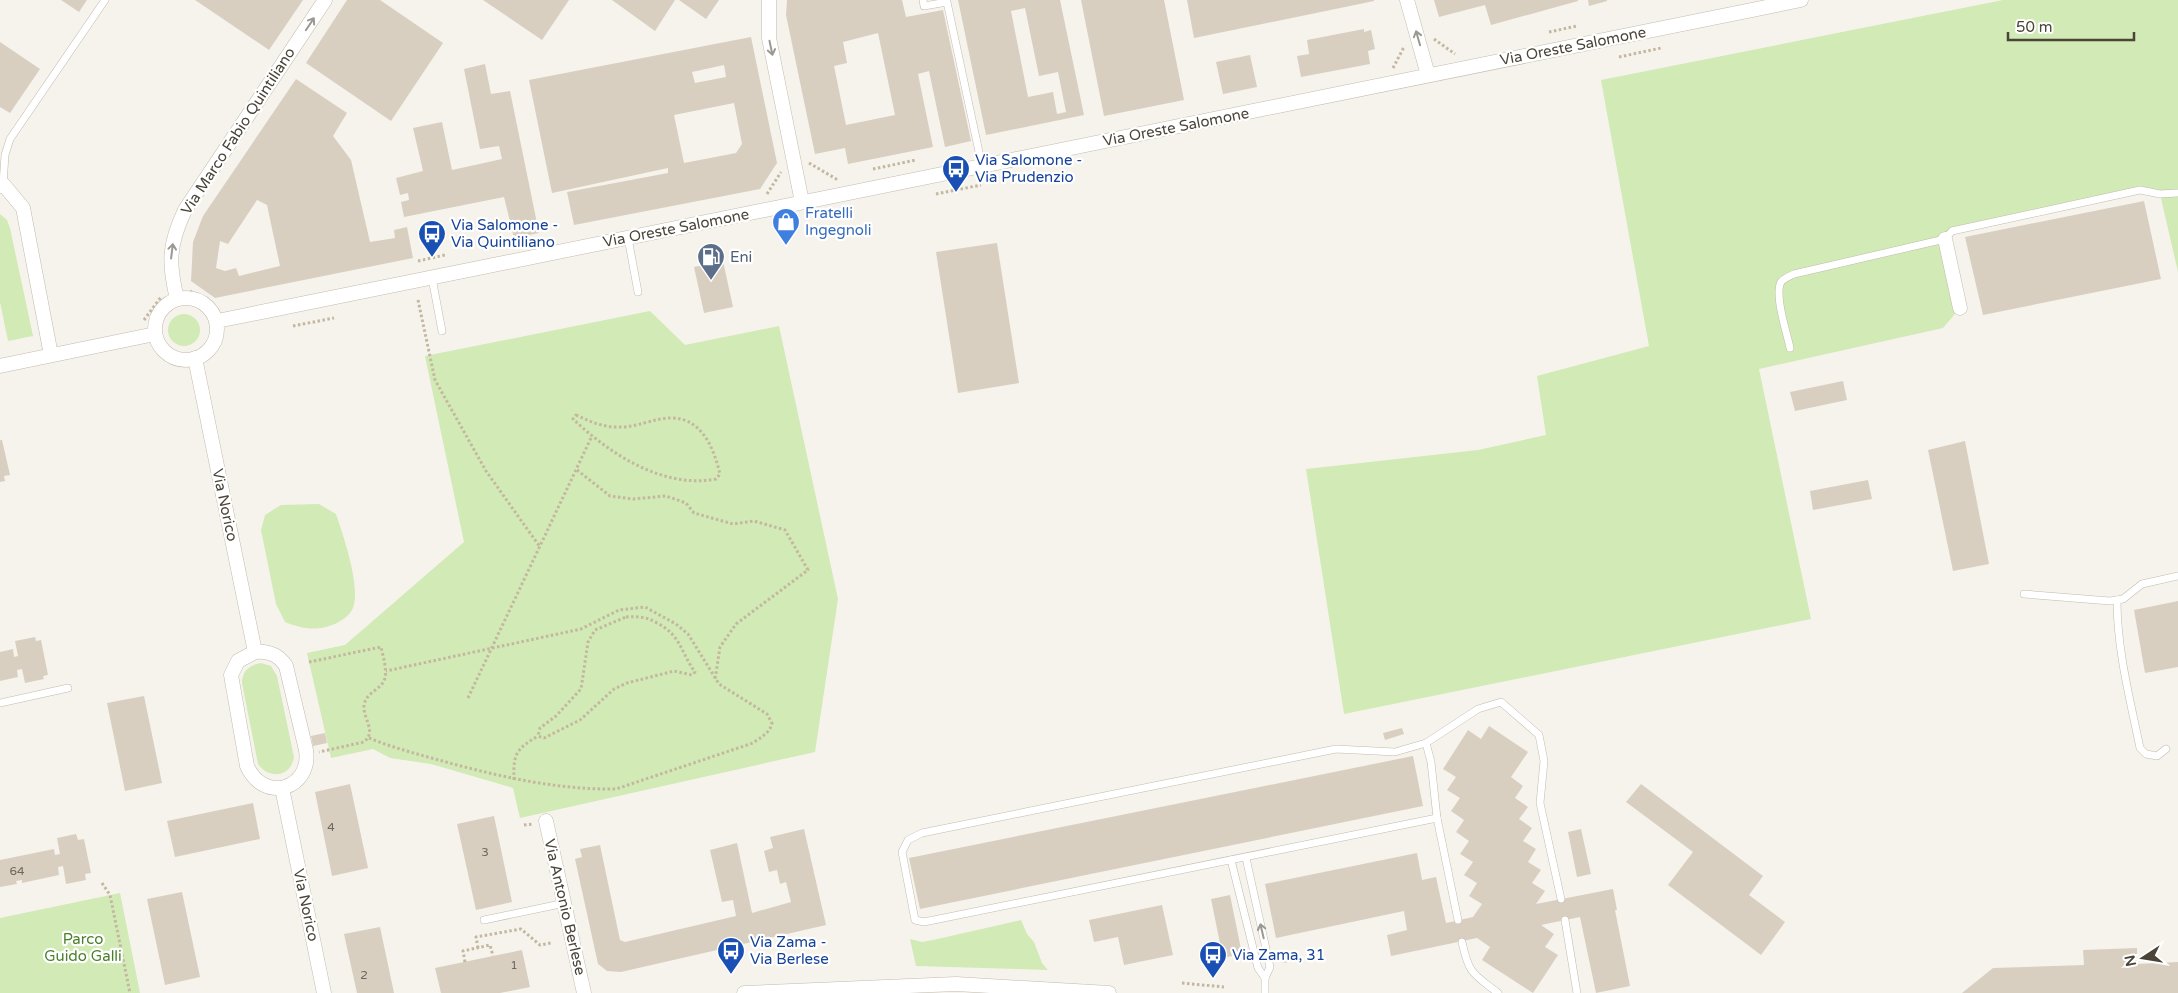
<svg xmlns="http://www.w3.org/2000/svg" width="2178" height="993" font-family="'Varela Round',sans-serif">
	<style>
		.green { fill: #d2eab5 }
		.building { fill: #d8cfc1; fill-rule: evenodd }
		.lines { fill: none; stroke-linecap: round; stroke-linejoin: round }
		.lane-casing { stroke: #c2bbae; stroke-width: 8 }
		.street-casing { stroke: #c2bbae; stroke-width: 15 }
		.path { stroke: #c4b79f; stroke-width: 3; stroke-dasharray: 2.5 2.5; stroke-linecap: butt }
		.lane { stroke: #fff; stroke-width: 7 }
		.street { stroke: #fff; stroke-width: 14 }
		.oneway { stroke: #9c9892 }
		.labels { text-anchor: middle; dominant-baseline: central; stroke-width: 4.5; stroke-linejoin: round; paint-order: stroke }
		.number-label { font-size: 12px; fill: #6e675b }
		.street-label { font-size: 15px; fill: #4b4439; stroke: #fff }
		.transit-label { font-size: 15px; fill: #164399; stroke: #fff; text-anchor: start }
		.shop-label { font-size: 15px; fill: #366cbe; stroke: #fff; text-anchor: start }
		.service-label { font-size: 15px; fill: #4e5e75; stroke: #fff; text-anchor: start }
		.park-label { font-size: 15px; fill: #4a7f2a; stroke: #fff }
	</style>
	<rect width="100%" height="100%" fill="#f6f3ec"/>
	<g class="green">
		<polygon points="2003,0 2178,0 2178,272 2160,194 2140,190 1952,231 1945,239 1960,308 1943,328 1759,369 1811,619 1344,714 1306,469 1478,450 1546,435 1537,376 1649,346 1601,80"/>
		<polygon points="0,214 7,220 10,228 33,336 8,341 0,302"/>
		<polygon points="650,311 685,345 779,326 838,599 815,752 520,818 513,788 431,764 390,758 373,749 331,758 307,653 345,645 464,542 425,356"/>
		<circle cx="184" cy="330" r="16"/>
		<path d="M 319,504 L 336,514 C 343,535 361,586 353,608 C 349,617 339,623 329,626 C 313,631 300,628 285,622 L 276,604 L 261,530 L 265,515 L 281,505 Z"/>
		<path d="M 261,663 L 271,666 L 277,676 L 294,757 C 291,777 269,780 258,764 L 242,683 C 242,671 249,665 261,663 Z"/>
		<polygon points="120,893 140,993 0,993 0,918"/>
		<polygon points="1021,920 1027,934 1034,942 1042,963 1048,970 916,966 910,939 922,942 933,940"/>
	</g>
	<g class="building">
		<polygon points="61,0 87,0 79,12"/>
		<polygon points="195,0 303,0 269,50"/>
		<polygon points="347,0 380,0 443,43 391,121 306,63"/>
		<polygon points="483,0 569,0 542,40"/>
		<polygon points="612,0 675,0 655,31"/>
		<polygon points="679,0 719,0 706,19"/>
		<path d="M 787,0 L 902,0 L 906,17 L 943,10 L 971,141 L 945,147 L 929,71 L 918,74 L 933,147 L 848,164 L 845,148 L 815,154 L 786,15 ZM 878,33 L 895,115 L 846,125 L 834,66 L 847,63 L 843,42 Z"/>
		<path d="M 958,0 L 1060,0 L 1084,115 L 986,135 ZM 1025,8 L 1039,76 L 1058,72 L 1066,112 L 1057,114 L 1053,92 L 1028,97 L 1011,11 Z"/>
		<polygon points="1081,0 1164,0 1184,100 1104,116"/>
		<polygon points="1187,0 1374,0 1374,1 1194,38"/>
		<polygon points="1434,0 1578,0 1578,1 1491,25 1485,5 1439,17"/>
		<polygon points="1588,0 1607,0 1607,1 1589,6"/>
		<polygon points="1364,29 1364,32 1371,30 1375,49 1368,51 1370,64 1301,77 1297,56 1309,54 1307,40"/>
		<path d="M 751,37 L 777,163 L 760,189 L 574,225 L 567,192 L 668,173 L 668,168 L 552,193 L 529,80 ZM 724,65 L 726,77 L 695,83 L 692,72 ZM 734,103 L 742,144 L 736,153 L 684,163 L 674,115 Z"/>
		<polygon points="0,42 40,69 10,113 0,107"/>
		<polygon points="1250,55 1257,87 1223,94 1216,62"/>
		<polygon points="485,64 491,94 510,91 539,233 514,238 504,197 404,217 401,202 409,200 408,193 400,195 396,178 423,171 413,128 442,122 452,170 502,159 499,146 480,149 464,69"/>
		<path d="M 296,79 L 347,113 L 333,136 L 351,160 L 370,242 L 395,238 L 394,230 L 407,227 L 413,258 L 215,298 L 191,281 L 193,242 L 203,216 ZM 257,200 L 267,205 L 280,266 L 239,276 L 236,268 L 225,271 L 216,268 L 220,241 L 228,244 Z"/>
		<polygon points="2144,201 2161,279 1983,315 1965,237"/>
		<polygon points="997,243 1019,383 958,393 936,252"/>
		<polygon points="723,261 733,307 704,313 694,267"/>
		<polygon points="1843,381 1847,400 1795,411 1790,392"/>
		<polygon points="0,440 2,440 10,475 4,476 5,481 0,482"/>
		<polygon points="1965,441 1989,564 1953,571 1928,450"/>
		<polygon points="1868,480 1872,499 1813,510 1810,491"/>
		<polygon points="2178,601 2178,667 2145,673 2134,610"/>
		<polygon points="35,637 36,641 41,640 48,675 43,676 44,679 25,683 22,669 17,670 18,677 0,681 0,652 13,649 14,657 18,656 15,641"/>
		<polygon points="144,696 162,783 125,791 107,703"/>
		<polygon points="1489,726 1528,752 1511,777 1523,786 1515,798 1528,807 1519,819 1532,828 1523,841 1536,849 1528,862 1541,870 1532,883 1545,891 1536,904 1613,889 1617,910 1615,910 1630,986 1596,993 1580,917 1541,925 1554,934 1545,947 1558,955 1533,993 1482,960 1490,947 1477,938 1391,956 1387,935 1407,930 1404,911 1276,938 1265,884 1417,853 1422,880 1436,877 1446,923 1473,917 1482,904 1469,896 1477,883 1464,875 1473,862 1460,854 1469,841 1456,832 1464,820 1451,811 1460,798 1447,790 1456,777 1443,769 1468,730 1481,739"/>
		<polygon points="1402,728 1404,734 1385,740 1383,733"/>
		<polygon points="325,733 327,743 313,746 311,736"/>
		<polygon points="1413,756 1423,806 920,909 909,858"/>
		<polygon points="350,784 368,868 332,876 315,792"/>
		<polygon points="1641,784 1763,876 1749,895 1785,922 1761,955 1668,885 1693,852 1626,802"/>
		<polygon points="253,803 260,839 175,857 167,821"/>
		<polygon points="494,816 512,902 476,910 457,824"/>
		<polygon points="804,829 826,925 621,972 607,971 598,964 575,859 582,857 580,849 600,845 620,940 625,942 736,916 733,900 722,902 710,850 737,843 752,913 791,902 786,882 780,884 777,870 769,872 764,851 773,848 770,837"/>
		<polygon points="1581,829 1591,874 1577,877 1568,832"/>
		<polygon points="76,834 78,840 84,839 91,873 85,874 86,880 66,884 63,866 58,867 59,875 22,883 22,880 16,881 17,884 0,887 0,860 54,849 55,855 60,854 57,838"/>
		<polygon points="182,892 200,977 165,985 147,899"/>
		<polygon points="1230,895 1242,954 1223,958 1211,899"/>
		<polygon points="1162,905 1173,955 1124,965 1118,937 1094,942 1089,920"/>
		<polygon points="380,927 394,993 357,993 344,934"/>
		<polygon points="2137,948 2137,964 2178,962 2178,993 1962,993 1993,968 2084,965 2083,950"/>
		<polygon points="522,950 530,987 500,993 441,993 435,968"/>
		<polygon points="1293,951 1295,961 1283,963 1281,954"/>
	</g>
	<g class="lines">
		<defs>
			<g id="lane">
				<polyline points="923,0 924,6 947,2 982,166"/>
				<polyline points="3,184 5,155 10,139 105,0"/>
				<polyline points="628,238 638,292"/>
				<polyline points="432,278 442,331"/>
				<path d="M 1790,348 C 1787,333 1774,295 1781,282 C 1784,278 1790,276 1794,274 L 1945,239 L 1952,231 L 2140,190 L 2160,194 L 2178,193"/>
				<polyline points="2024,594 2110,601 2123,599 2142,584 2178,576"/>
				<path d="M 2117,600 C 2117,650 2130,699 2140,748 L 2146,754 L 2157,756 L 2166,749"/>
				<polyline points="0,703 68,688"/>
				<polyline points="1426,743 1431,762 1437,818 1458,920"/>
				<polyline points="1437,818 924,922 915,920 902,852 908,840 922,833 1336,749 1395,752 1426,743 1478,709 1501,702 1539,735 1544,761 1540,803 1561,899"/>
				<polyline points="1246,858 1270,967 1265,978 1265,993"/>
				<polyline points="1231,860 1258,968 1265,978"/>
				<polyline points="484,920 565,903"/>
				<polyline points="1565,920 1577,993"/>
				<path d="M 1462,942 C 1469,974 1472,973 1498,993"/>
			</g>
			<g id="street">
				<polyline points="769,0 769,38 802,202"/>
				<polyline points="1407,0 1428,75"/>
				<polyline points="0,186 3,184 23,208 51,355"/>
				<polyline points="1945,239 1960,308"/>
				<circle cx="186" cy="329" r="31"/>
				<path d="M 177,299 C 168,262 169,244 185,210 L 325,0"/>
				<polyline points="217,321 1801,0"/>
				<polyline points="195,358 255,652"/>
				<polyline points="0,366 155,334"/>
				<path d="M 255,652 C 268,651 278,654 286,666 L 306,750 C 312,789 264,804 247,766 L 231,675 L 238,661 Z"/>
				<polyline points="282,788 324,993"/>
				<polyline points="546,821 584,993"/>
				<polyline points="744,993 956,984 1109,993"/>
			</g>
		</defs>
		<use href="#lane" class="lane-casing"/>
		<use href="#street" class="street-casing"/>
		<g class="path">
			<polyline points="1549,32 1577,26"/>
			<polyline points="1434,39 1455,54"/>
			<polyline points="1619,57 1661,48"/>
			<polyline points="1393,68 1404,47"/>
			<polyline points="809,163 838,180"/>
			<polyline points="873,169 916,160"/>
			<polyline points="767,194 781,172"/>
			<polyline points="936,194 981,185"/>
			<polyline points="418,261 445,255"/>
			<polyline points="190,291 214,307"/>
			<polyline points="418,300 435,380 486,471 540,547"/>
			<polyline points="144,320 161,297"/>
			<polyline points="293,326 334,318"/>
			<path d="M 576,415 C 589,421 602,427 617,427 C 636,428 654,418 670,418 C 702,417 714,449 720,474 L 716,479 C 663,489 610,454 573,419 Z"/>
			<polyline points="577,470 610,496 633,499 666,496 686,503 694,513 733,524 754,521 785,530 808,570 736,624 720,647 715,680"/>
			<path d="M 626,617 C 638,616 647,617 657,623 C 681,635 681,653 695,672 L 692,675 L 674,671 L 627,683 L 614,689 L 580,720 L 544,738 L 538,736 L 540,728 L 556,716 L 581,689 L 588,642 L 595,630 Z"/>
			<path d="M 309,662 L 381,647 C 383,656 387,669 385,678 C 382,690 365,692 364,706 C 363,719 377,731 364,742 L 319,752"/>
			<polyline points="468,698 592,436"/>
			<path d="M 369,738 C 396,749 425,756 453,764 C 507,778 560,790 616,789 L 753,743 C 761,737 770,733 772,723 L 767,714 L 719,684 L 688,634 L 676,624 L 645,607 L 619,610 L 581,629 L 386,671"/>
			<path d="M 514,780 C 513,754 516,749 538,736"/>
			<polyline points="524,825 533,824"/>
			<polyline points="102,883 110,895 130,993"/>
			<polyline points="478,948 476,937 521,929 540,945 551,943"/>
			<polyline points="465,962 463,951 490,945 493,956"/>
			<polyline points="1182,983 1224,987"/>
		</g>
		<use href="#lane" class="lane"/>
		<use href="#street" class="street"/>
	</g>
	<defs><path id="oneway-shaft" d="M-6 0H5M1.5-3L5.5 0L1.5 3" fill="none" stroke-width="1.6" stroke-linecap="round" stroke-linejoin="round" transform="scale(1.25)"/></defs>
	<g class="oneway">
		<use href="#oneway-shaft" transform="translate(310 24) rotate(-56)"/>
		<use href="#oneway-shaft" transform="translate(1418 38) rotate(-106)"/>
		<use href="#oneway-shaft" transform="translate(771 48) rotate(78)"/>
		<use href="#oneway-shaft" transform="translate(172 251) rotate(-83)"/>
		<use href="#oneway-shaft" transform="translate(1262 931) rotate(-103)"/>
	</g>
	<defs>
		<symbol id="bus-pin" viewBox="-11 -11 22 30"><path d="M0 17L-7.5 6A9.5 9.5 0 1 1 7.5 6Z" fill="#1a4fb4" stroke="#fff"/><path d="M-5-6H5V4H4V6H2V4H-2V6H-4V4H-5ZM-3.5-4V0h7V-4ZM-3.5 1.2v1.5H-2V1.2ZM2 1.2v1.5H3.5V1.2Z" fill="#fff"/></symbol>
		<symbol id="shop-pin" viewBox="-11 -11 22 30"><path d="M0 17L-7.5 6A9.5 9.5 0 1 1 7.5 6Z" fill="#3f7fe0" stroke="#fff"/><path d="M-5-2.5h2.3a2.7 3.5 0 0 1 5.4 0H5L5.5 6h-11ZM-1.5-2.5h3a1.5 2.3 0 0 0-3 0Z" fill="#fff"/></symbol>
		<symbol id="fuel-pin" viewBox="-11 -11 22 30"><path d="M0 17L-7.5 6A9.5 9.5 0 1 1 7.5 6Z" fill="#5c6f8a" stroke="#fff"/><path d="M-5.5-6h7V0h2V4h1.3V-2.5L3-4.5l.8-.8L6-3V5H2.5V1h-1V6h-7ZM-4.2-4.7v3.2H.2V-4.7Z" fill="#fff"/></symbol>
	</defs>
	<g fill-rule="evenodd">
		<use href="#bus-pin" x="940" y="153" width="32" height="43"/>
		<use href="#shop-pin" x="770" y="206" width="32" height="43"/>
		<use href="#bus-pin" x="416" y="218" width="32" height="43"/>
		<use href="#fuel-pin" x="695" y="241" width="32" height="43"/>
		<use href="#bus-pin" x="715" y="935" width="32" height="43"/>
		<use href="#bus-pin" x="1197" y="939" width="32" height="43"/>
	</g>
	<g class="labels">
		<g class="number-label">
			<text x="331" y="827">4</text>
			<text x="485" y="852">3</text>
			<text x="17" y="871">64</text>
			<text x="514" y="965">1</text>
			<text x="364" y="975">2</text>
		</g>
		<g class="street-label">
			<text transform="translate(1573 46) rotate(-11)">Via Oreste Salomone</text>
			<text transform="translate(1176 127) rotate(-11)">Via Oreste Salomone</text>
			<text transform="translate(238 131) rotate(-57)">Via Marco Fabio Quintiliano</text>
			<text transform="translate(676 228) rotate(-11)">Via Oreste Salomone</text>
			<text transform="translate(225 505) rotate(78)">Via Norico</text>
			<text transform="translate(306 905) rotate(78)">Via Norico</text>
			<text transform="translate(565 907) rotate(77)">Via Antonio Berlese</text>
		</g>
		<g class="transit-label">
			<text x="975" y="160">Via Salomone -<tspan x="975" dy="17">Via Prudenzio</tspan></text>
			<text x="451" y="225">Via Salomone -<tspan x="451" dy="17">Via Quintiliano</tspan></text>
			<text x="750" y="942">Via Zama -<tspan x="750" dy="17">Via Berlese</tspan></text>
			<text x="1232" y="955">Via Zama, 31</text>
		</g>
		<g class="shop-label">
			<text x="805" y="213">Fratelli<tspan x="805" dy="17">Ingegnoli</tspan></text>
		</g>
		<g class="service-label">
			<text x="730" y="257">Eni</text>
		</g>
		<g class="park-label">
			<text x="83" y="939">Parco<tspan x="83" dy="17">Guido Galli</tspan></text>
		</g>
	</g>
	<g transform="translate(2143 958) rotate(258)" stroke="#ffffff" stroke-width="4" paint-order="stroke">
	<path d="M0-4L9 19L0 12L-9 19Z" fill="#4b4439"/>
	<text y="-8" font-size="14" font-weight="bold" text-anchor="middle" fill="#4b4439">N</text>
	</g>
	<path d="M2008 32v8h126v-8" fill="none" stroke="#4b4439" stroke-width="2.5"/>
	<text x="2016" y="32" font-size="15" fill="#4b4439" stroke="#ffffff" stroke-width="4" paint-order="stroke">50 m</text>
</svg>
